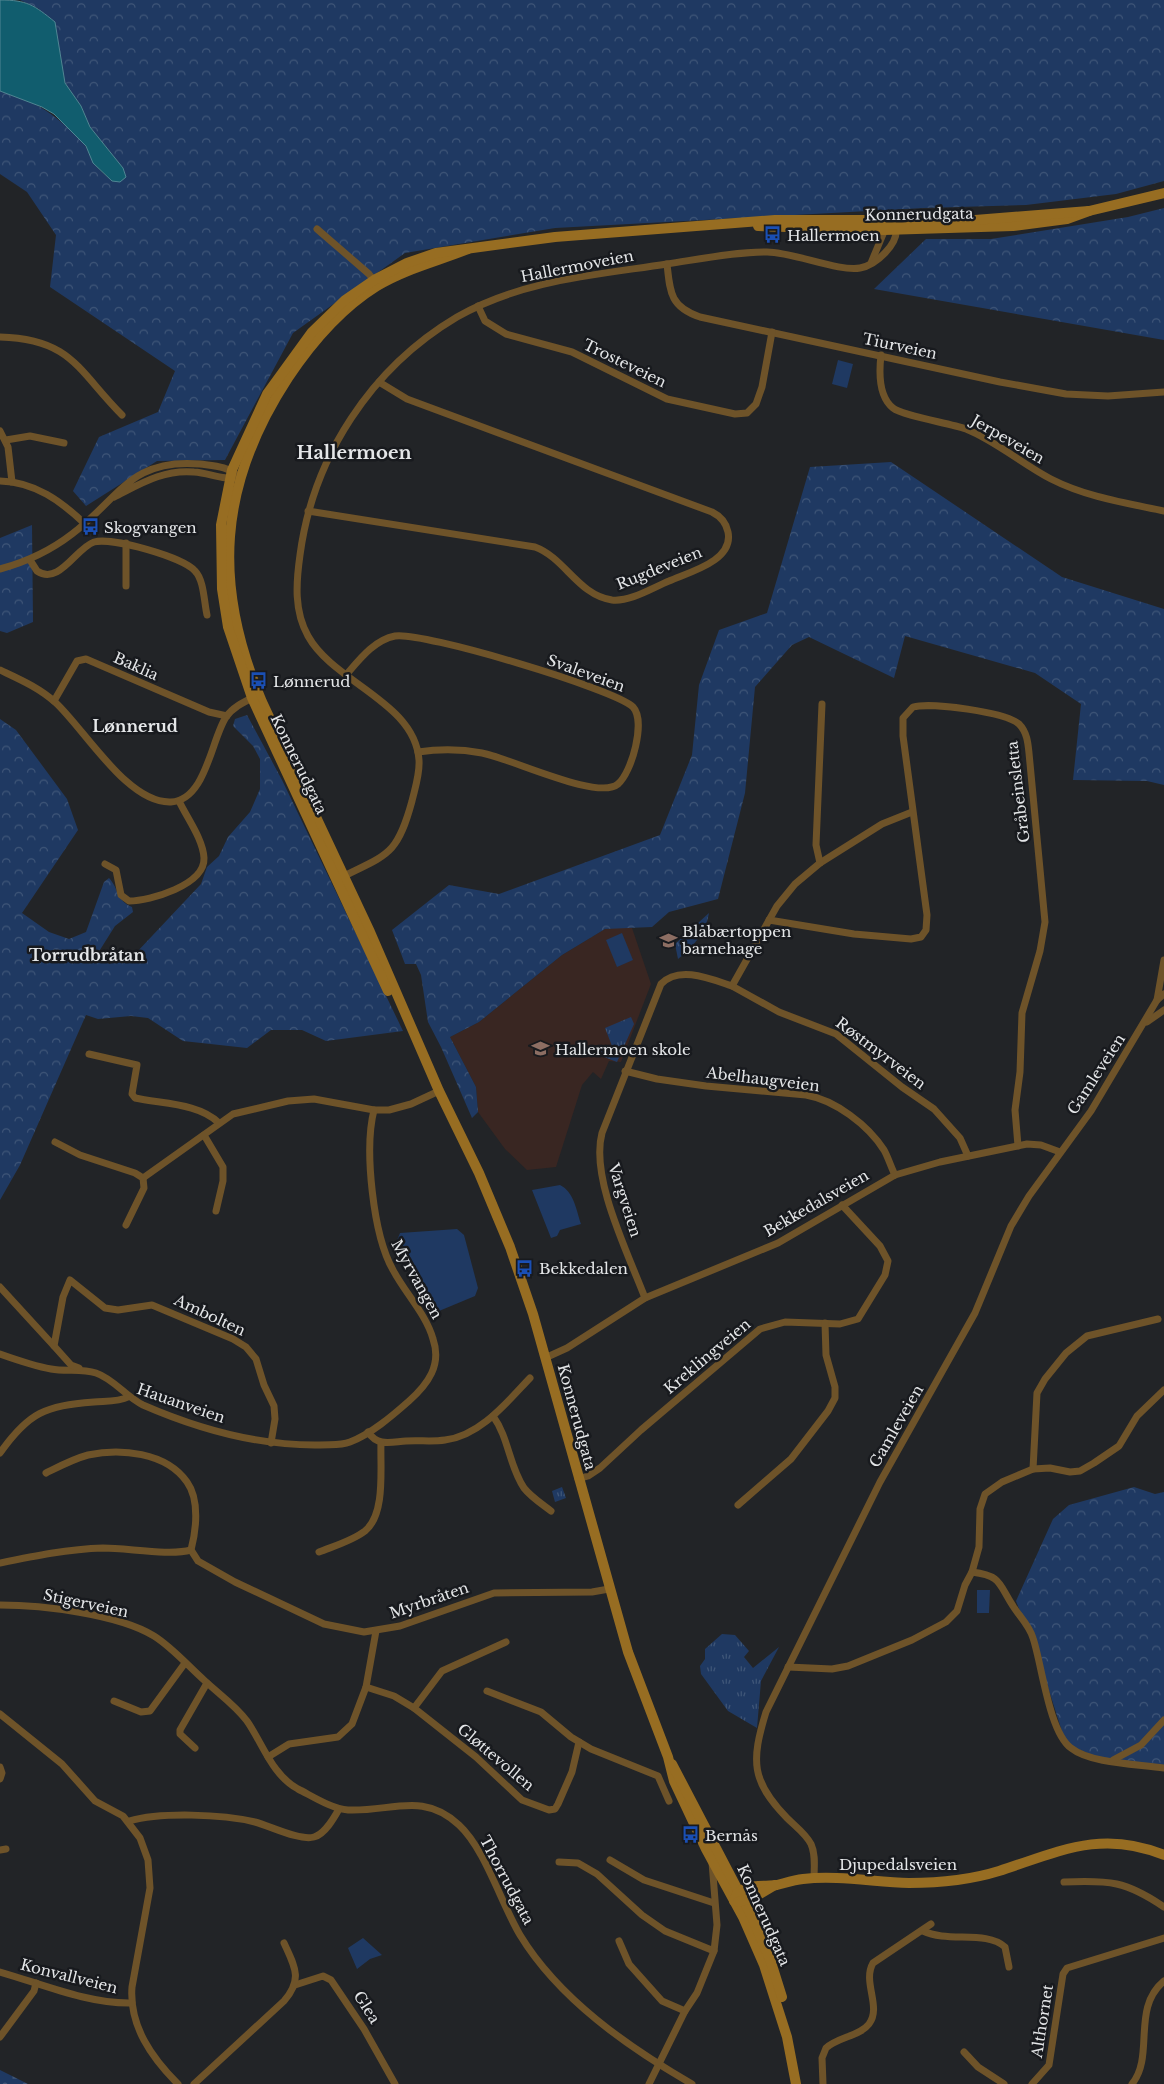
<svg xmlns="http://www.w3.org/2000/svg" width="1164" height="2084" font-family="'Libre Baskerville',serif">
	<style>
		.education { fill: #392622 }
		.grass { fill: url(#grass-tufts) }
		.forest { fill: url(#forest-crowns) }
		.cemetery { fill: url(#cemetery-stones) }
		.garden { fill: #1f3962 }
		.water { fill: #115d6e; stroke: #508693 }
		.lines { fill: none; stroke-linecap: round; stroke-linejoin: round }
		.street { stroke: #6e5329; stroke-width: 7 }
		.secondary { stroke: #976d22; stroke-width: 10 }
		.labels { text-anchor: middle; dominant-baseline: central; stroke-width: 5; stroke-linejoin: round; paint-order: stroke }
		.street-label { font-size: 15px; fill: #e4e6e8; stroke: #181a1e }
		.poi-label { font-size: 15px; fill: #e4e6e8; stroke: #181a1e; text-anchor: start }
		.neighbourhood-label { font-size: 16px; font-weight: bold; fill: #e4e6e8; stroke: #181a1e }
		.quarter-label { font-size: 18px; font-weight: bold; fill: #e4e6e8; stroke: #181a1e }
	</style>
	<defs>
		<pattern id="grass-tufts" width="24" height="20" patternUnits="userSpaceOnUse" patternTransform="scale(1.25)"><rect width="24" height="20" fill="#1f3962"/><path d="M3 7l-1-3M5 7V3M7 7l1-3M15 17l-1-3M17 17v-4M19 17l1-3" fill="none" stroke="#3f5678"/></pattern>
		<pattern id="forest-crowns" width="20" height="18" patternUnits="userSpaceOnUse" patternTransform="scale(1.25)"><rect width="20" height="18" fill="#1f3962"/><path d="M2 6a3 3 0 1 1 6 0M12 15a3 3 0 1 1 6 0" fill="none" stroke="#3f5678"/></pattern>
		<pattern id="cemetery-stones" width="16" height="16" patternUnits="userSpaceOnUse" patternTransform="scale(1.25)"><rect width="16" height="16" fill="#1f3962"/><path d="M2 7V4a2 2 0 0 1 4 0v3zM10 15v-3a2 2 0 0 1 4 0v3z" fill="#3f5678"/></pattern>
	</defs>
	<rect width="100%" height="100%" fill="#222427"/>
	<polygon class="education" points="631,925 651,984 621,1062 609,1061 601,1079 593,1072 582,1085 556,1167 527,1170 505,1149 478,1112 476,1087 450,1037 479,1022 562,955 605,929"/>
	<g class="grass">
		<path d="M 709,913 C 706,932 693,947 678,959 L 675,944 Z"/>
		<polygon points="631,1017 634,1024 617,1062 604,1057 601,1051 612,1046 605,1028"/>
		<polygon points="562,1487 566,1498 555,1502 552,1491"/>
		<polygon points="722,1634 735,1635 749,1651 744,1657 753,1668 779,1647 761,1681 757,1728 728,1711 701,1674 700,1666 705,1659 705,1649"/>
	</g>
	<g class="forest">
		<path d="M 20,0 L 1164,0 L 1164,181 L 1116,194 L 1026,205 L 924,208 L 555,228 L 405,253 L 293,333 L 225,460 L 157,461 L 86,506 L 73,491 L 99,437 L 158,412 L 175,371 L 50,287 L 56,235 L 27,192 L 0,174 L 0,91 C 35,99 60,118 84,144 C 88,149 90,156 93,161 C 97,169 106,175 112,181 L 123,168 L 90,127 L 81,106 L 65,83 L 60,56 L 39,9 Z"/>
		<polygon points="1164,208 1164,340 874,289 926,239 991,239 1128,217"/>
		<polygon points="891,462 1062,577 1164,609 1164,785 1147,781 1073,780 1081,704 1035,673 905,636 894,678 809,637 792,645 755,687 745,793 718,899 669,912 652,927 605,929 562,955 479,1022 450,1037 476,1087 478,1112 472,1118 441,1047 428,1022 421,975 416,964 405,964 392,930 449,885 499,894 660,835 692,755 699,685 719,630 767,613 810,467"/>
		<polygon points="32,525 33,622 7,633 0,631 0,538"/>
		<path d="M 247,715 L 282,780 L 403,1031 L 326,1041 L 302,1030 L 271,1030 L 247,1048 L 183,1041 L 148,1018 L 131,1016 L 98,1019 L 86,1015 L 20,1165 L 0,1200 L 0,719 L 16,730 L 67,799 L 78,830 L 22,913 L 49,932 L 69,939 L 86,932 L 104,882 L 109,878 C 119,889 117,901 132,907 L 133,912 L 115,926 L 98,953 L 109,964 L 136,953 L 201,884 L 207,867 L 219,856 L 228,837 L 250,812 L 260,789 L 260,759 L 253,746 L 233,726 L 235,719 Z"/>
		<polygon points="1134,1487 1155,1494 1164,1492 1164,1768 1106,1761 1066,1744 1038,1656 1016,1601 1053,1519 1069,1505"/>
	</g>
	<polygon class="cemetery" points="0,2070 28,2084 0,2084"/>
	<g class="garden">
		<polygon points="838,360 853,364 847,388 832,384"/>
		<polygon points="622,933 633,960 617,967 606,940"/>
		<path d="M 560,1185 C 574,1192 576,1209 581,1224 L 560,1230 L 557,1236 L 551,1238 L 532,1190 Z"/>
		<polygon points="457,1229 464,1235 478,1288 475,1296 439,1311 434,1308 396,1243 400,1233"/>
		<polygon points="977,1590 990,1590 989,1613 977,1613"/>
		<polygon points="363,1938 382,1955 370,1959 357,1969 348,1948"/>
	</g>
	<path class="water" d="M 0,0 C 27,0 34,5 55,22 L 65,83 L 81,106 L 90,127 L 123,168 L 126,177 L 120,182 L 112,181 L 93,163 L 86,146 L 54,114 L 42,107 L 0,91 Z"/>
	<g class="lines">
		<g class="street">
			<polyline points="317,229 369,274 375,282"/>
			<polyline points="871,263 886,227"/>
			<path d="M 667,264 C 670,292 670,307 700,317 L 1000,382 L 1066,394 L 1108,396 L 1164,392"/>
			<polyline points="478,306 485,321 506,334 572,352 667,399 735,414 747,413 756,404 762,387 772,332"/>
			<path d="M 0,337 C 72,339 78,371 122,415"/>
			<path d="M 881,355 C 879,372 878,396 893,408 C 903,416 949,423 966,429 C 996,441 1022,464 1051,479 C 1086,497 1126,503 1164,511"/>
			<polyline points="0,431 8,447 12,482"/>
			<polyline points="6,440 30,436 64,443"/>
			<path d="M 0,481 C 35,482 61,501 85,524"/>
			<path d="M 308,511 L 535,547 C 565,558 578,595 612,600 C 630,602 652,588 669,581 C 689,572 734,561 728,532 C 726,522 720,516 712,512 L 407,399 L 379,382"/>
			<polyline points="126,543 126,586"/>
			<path d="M 30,560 L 37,571 C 59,586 76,548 94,542 C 112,537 183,557 195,571 C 204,580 204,602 207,615"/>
			<path d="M 0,569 C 26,562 50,551 72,534 C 120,498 130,458 200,464 C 215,466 228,466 239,477 C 224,481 210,473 194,472 C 164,469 140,484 114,497"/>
			<path d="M 0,670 C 19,679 40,688 56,703 C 85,730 128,804 171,802 C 206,800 211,740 226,717 C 233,707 244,702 254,697"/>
			<path d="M 346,675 C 359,660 374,640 395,636 C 421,631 615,689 633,707 C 646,721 632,772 618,784 C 598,801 510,758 482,753 C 461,749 439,749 418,752"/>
			<polyline points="54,701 77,661 86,659 209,712 227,716"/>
			<polyline points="912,812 882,824 820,863 795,884 777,906 732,986 779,1012 836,1034 902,1087 934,1109 960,1138 968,1156"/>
			<polyline points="820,863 816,845 822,704"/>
			<path d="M 105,864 L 116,870 L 121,895 L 129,901 C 150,901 205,885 204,858 C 203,839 187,818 179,801"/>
			<path d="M 340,878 C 388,854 397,856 412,801 C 415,788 420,774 419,760 C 415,702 334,683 308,636 C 294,611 296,583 300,555 C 313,457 371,368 457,317 C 522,280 595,275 667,264 C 700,259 734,252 767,252 C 793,252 839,272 860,268 C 876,265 899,244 896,227"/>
			<path d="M 769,920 L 854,934 L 911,939 L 921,937 L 926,930 L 927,915 L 903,736 L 903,718 L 913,707 C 931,702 1005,712 1019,724 C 1027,732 1028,743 1029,753 L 1045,922 L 1040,951 L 1022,1013 L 1020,1072 L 1015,1110 L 1018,1146"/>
			<polyline points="1157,1000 1164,960"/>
			<polyline points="1147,1022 1164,1010"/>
			<path d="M 89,1054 L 137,1065 L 132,1094 L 135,1098 C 162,1104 199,1103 219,1123"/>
			<path d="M 625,1071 L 657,1079 L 706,1086 L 806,1095 C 835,1100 868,1125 884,1150 C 888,1157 891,1167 895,1175"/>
			<polyline points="204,1135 223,1167 223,1181 216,1211"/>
			<polyline points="55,1142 80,1155 135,1173 143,1178 144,1188 126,1225"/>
			<polyline points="143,1178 233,1114 288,1101 314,1099 374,1110 389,1110 411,1104 439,1091"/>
			<polyline points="0,1287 54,1346"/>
			<path d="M 645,1298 C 628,1253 590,1178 602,1133 L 661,984 C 679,965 711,979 732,986"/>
			<path d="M 0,1354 C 17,1360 34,1366 51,1369 C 66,1372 81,1368 96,1373 C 114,1379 126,1397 143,1405 C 198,1429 259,1446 320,1445 C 329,1444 340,1446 350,1442 C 371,1434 392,1416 409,1401 C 428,1384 442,1365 433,1339 C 426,1314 405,1293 393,1270 C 373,1235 364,1149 374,1110"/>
			<polyline points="545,1358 567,1348 645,1298 778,1243 895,1175 940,1162 1027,1144 1041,1145 1060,1152"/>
			<polyline points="79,1368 71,1365 54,1346 63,1297 70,1280 105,1308 118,1310 152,1305 233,1339 246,1347 256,1359 264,1385 274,1406 275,1419 271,1443"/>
			<path d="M 493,1416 C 509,1438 509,1466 524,1488 C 531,1497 542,1504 551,1511"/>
			<path d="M 368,1432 C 378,1447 391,1442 406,1441 C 419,1440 432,1442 445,1440 C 480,1436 507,1402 530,1378"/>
			<path d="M 0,1453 C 29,1412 45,1406 94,1402 C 105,1401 119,1402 128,1397"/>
			<polyline points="1033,1469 1037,1393 1045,1379 1066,1353 1087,1336 1158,1319"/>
			<path d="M 46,1473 C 60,1466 73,1459 88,1455 C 120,1448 166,1452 187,1482 C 200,1500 196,1531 191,1550 L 198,1561 L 235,1582 L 324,1624 L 364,1632 L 400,1626 L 494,1593 L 592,1592 L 609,1589"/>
			<polyline points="578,1479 588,1476 600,1468 641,1430 760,1329 785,1322 840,1324 858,1319 885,1275 888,1261 880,1246 842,1205"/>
			<polyline points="738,1505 791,1459 828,1411 835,1398 835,1387 826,1355 825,1323"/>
			<path d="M 319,1552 C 334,1546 352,1541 365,1531 C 386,1514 380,1467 381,1443"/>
			<path d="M 0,1563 C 34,1556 68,1549 103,1548 C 128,1548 169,1556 191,1550"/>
			<path d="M 972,1572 C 1002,1576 998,1583 1013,1606 C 1019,1616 1029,1625 1033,1638 C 1042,1665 1049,1732 1071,1748 C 1091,1764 1139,1764 1164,1768"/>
			<path d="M 0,1605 C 42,1605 118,1614 154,1636 C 173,1648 188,1666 205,1681 C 219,1694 235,1705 247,1721 C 263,1744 272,1775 298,1789 C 312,1796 332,1809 348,1810 C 391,1812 423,1791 459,1825 C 485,1849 501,1903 520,1935 C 559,1999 628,2047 692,2084"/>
			<polyline points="788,1667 832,1669 848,1666 912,1640 946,1622 957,1611 965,1585 972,1572 979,1547 980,1509 985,1494 1002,1482 1033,1469 1050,1468 1070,1472 1080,1471 1094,1463 1119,1446 1137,1416 1164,1390"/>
			<polyline points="366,1687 394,1696 414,1708 476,1757 522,1800 549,1810 555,1809 558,1804 572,1772 579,1742"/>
			<polyline points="487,1691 541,1712 571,1737 591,1749 658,1776 669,1801"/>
			<polyline points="114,1701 141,1712 150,1711 185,1663"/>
			<polyline points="414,1708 442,1671 506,1642"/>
			<path d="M 0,1714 L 62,1764 L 95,1801 L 123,1816 L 140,1838 L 148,1860 L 150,1888 L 132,1987 C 129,2026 152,2058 178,2084"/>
			<polyline points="195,1748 180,1734 180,1730 207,1683"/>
			<polyline points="268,1757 289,1744 338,1737 352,1724 366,1687 376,1631"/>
			<polyline points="1113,1760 1141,1745 1164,1720"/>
			<polyline points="0,1767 2,1773 0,1779"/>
			<path d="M 129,1821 C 161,1812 222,1814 255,1822 C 270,1826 300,1841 314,1837 C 325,1834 334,1818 339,1809"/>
			<polyline points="0,1850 6,1849"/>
			<polyline points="610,1860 644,1880 714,1903"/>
			<polyline points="559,1862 578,1863 597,1874 642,1915 665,1931 714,1951"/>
			<path d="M 814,1879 C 814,1867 816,1855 811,1844 C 806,1834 795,1826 787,1818 C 751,1781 751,1761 766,1712 L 880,1482 L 975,1313 L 1011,1226 L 1029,1196 L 1091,1111 L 1157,1000 L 1164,994"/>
			<path d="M 1064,1882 C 1109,1880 1126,1881 1164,1907"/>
			<path d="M 923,1931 C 948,1943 986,1930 1005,1947 L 1009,1967"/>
			<polyline points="619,1941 629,1964 662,2001 685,2011"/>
			<path d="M 0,1972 C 42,1984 88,2004 132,2003"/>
			<polyline points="295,1985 323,1976 331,1980 364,2029 395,2084"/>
			<polyline points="0,2037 34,1991 36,1983"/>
			<polyline points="964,2052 978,2067 1004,2084"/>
			<path d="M 194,2084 L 284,2001 C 303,1979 295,1967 284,1943"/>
			<polyline points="649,2084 685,2011 697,1993 714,1951 717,1925 712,1862"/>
			<path d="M 823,2084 L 822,2058 L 826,2048 C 838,2037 860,2036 869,2024 C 882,2007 862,1982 873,1963 L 931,1924"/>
			<polyline points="1032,2084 1049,2065 1063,1974 1067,1968 1164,1938"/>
			<path d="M 1132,2084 C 1155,2056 1131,2008 1164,1981"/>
		</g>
		<g class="secondary">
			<polyline points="758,226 884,230 1013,226 1067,219 1089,211 1164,193"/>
			<path d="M 468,249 C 438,261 405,269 377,286 C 340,309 312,342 288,378 C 218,485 212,585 262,702 L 370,932 L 439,1091 L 479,1173 L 510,1247 L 533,1314 L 628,1652 L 668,1757 L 674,1781 L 706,1849 L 743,1917 L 764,1965 L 787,2037 L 796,2084"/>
			<polyline points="388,991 252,698 228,627 222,589 221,525 232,470 267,394 312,332 345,300 374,280 407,263 436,253 555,237 775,220 975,220 1089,211"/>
			<polyline points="672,1764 752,1917 771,1962 782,1997"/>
			<path d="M 734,1901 C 738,1882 763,1887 777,1885 C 785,1883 794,1880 803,1879 C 837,1875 874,1882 909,1883 C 940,1883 970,1880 999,1871 C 1058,1852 1101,1829 1164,1855"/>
			<polyline points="738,1902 753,1898 775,1885"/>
		</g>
	</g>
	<defs>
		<symbol id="bus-bare" viewBox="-9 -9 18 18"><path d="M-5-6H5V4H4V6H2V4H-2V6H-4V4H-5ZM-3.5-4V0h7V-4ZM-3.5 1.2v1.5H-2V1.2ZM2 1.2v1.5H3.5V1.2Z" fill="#1a4fb4" stroke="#181a1e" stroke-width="2.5" paint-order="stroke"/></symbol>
		<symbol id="school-bare" viewBox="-9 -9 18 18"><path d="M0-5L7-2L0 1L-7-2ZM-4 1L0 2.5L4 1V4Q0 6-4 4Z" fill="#8d6e63" stroke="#181a1e" stroke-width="2.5" paint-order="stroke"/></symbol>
	</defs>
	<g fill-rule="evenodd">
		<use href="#bus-bare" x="760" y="222" width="25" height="25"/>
		<use href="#bus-bare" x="78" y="514" width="25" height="25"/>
		<use href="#bus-bare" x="246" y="668" width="25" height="25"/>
		<use href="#school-bare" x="656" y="928" width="25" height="25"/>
		<use href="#school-bare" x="528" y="1036" width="25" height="25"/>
		<use href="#bus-bare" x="512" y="1256" width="25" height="25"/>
		<use href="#bus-bare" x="678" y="1822" width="25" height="25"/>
	</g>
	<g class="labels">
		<g class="street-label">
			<text transform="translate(919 214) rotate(-1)">Konnerudgata</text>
			<text transform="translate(577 266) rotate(-11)">Hallermoveien</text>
			<text transform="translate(900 346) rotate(12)">Tiurveien</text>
			<text transform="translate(625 363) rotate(26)">Trosteveien</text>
			<text transform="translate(1008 439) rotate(30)">Jerpeveien</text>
			<text transform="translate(659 568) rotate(-22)">Rugdeveien</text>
			<text transform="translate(136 666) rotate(24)">Baklia</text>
			<text transform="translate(586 673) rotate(20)">Svaleveien</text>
			<text transform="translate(299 764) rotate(64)">Konnerudgata</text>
			<text transform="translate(1018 792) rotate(-97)">Gråbeinsletta</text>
			<text transform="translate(881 1053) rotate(37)">Røstmyrveien</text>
			<text transform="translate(1096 1074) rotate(-57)">Gamleveien</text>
			<text transform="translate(763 1079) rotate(7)">Abelhaugveien</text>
			<text transform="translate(625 1200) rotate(72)">Vargveien</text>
			<text transform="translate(816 1203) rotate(-30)">Bekkedalsveien</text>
			<text transform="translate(417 1279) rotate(61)">Myrvangen</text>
			<text transform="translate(210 1315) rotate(25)">Ambolten</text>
			<text transform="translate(707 1356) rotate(-40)">Kreklingveien</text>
			<text transform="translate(181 1403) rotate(19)">Hauanveien</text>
			<text transform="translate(577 1417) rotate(75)">Konnerudgata</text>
			<text transform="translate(896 1426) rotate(-60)">Gamleveien</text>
			<text transform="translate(429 1600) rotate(-19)">Myrbråten</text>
			<text transform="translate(86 1603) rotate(12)">Stigerveien</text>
			<text transform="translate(496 1757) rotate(40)">Gløttevollen</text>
			<text x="898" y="1864">Djupedalsveien</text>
			<text transform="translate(507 1880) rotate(62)">Thorrudgata</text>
			<text transform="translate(764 1915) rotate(66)">Konnerudgata</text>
			<text transform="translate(69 1976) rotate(14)">Konvallveien</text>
			<text transform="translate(367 2007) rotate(58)">Glea</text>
			<text transform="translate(1042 2021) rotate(-81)">Althornet</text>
		</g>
		<g class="poi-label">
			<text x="787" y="235">Hallermoen</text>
			<text x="104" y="527">Skogvangen</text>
			<text x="273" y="681">Lønnerud</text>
			<text x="682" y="931">Blåbærtoppen<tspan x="682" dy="17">barnehage</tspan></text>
			<text x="555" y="1049">Hallermoen skole</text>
			<text x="539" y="1268">Bekkedalen</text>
			<text x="705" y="1835">Bernås</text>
		</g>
		<g class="neighbourhood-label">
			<text x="135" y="726">Lønnerud</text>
			<text x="87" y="955">Torrudbråtan</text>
		</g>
		<g class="quarter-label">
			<text x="354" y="453">Hallermoen</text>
		</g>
	</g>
</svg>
